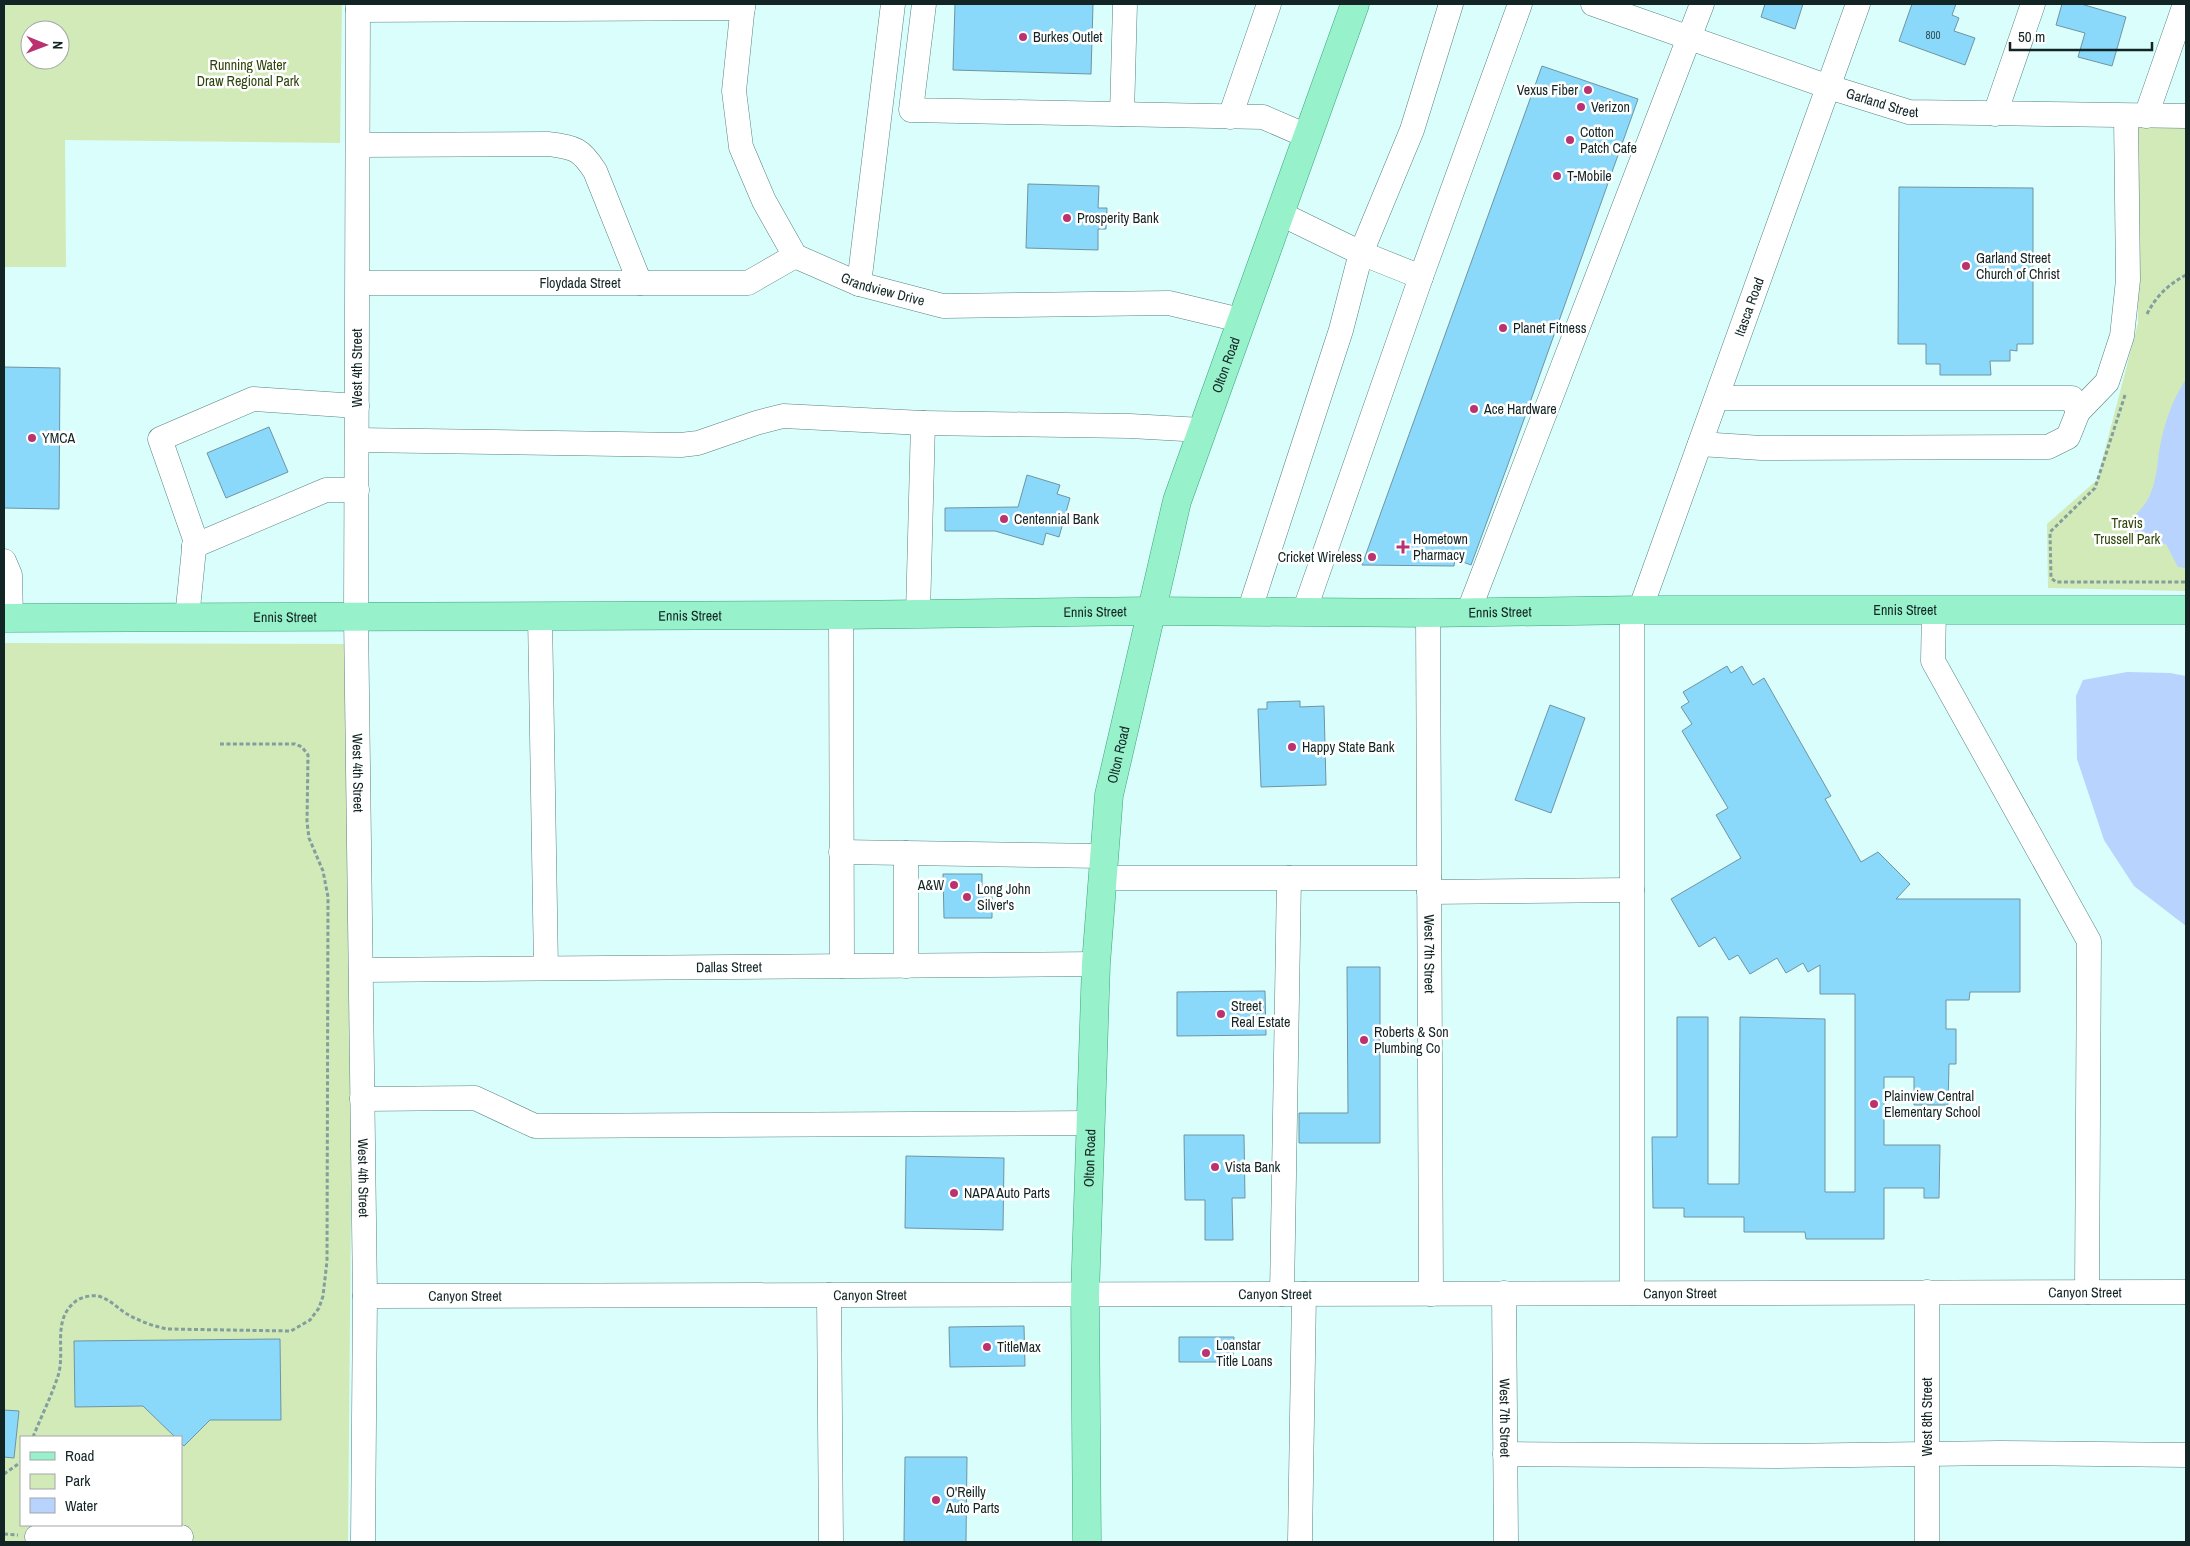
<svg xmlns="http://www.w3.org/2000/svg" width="2190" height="1546" font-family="'Archivo Narrow',sans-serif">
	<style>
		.green { fill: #d2eab8; fill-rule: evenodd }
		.water { fill: #b7d3fe }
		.building { fill: #8bd9fa; stroke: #6f94a4 }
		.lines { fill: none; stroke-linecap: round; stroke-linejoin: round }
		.minor-casing { stroke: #588281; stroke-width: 25 }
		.major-casing { stroke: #3ba379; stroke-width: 29 }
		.path { stroke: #829e9d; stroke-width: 3; stroke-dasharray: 4 2.5; stroke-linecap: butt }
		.minor { stroke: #fff; stroke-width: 24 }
		.major { stroke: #97f1ca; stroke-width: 28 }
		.poi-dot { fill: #ba3270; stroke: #fff; stroke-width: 2 }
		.labels { text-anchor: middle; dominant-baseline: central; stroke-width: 5; stroke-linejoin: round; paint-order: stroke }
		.number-label { font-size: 11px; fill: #31515a }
		.poi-label { font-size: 14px; fill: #132424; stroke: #fff; text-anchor: start }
		.park-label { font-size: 14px; fill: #2e440a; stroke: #fff }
		.street-label { font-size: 14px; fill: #132424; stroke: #fff }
	</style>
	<rect width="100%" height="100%" fill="#d9fefc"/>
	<g class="green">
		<path d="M 4,4 L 342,4 L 340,143 L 65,140 L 66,267 L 4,267 ZM 30,30 L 60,30 L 60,60 L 30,60 Z"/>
		<polygon points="2137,128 2186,128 2186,591 2048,588 2047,524 2097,480 2138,323"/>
		<path d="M 4,643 L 356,644 L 348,1542 L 4,1542 ZM 21,1437 L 181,1437 L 181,1525 L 21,1525 Z"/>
	</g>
	<g class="water">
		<path d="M 2186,379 L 2186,568 L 2178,567 L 2166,544 L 2146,542 L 2126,524 C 2134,516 2144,508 2149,497 C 2156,483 2157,467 2159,452 C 2164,424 2171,402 2186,379 Z"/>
		<polygon points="2127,672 2170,673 2186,676 2186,926 2134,886 2104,840 2077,759 2076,696 2083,680"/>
	</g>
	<g class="building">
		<polygon points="955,4 1093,4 1091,74 953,70"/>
		<polygon points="1765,4 1803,4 1795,29 1761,17"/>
		<polygon points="1912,4 1956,4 1952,15 1959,18 1954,31 1975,38 1965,65 1899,41"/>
		<polygon points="2062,4 2081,4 2126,17 2112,66 2078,57 2085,33 2056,25"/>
		<polygon points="1542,66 1638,99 1507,467 1471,565 1455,559 1454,566 1362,565"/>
		<polygon points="1028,184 1099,186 1098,208 1107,208 1106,229 1098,229 1098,250 1026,248"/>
		<polygon points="1899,187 2033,188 2033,344 2017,344 2017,351 2010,350 2010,361 1990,361 1991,375 1940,375 1940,364 1926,364 1926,344 1898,344"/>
		<polygon points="4,367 60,368 59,509 4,508"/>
		<polygon points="269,427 288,472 226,498 207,453"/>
		<polygon points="1027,475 1060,485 1057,494 1070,498 1059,537 1046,533 1043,545 995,531 945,531 945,508 1018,507"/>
		<polygon points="1727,666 1731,673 1742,666 1753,685 1764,678 1831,796 1825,799 1861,862 1878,852 1910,884 1896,899 2020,899 2020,992 1970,992 1969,1000 1946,1000 1946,1029 1956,1029 1956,1064 1949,1064 1948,1105 1914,1105 1914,1077 1884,1077 1884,1145 1940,1145 1939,1198 1924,1198 1924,1188 1884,1188 1884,1239 1806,1239 1805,1232 1744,1232 1744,1217 1684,1217 1684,1208 1653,1208 1652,1137 1677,1137 1677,1017 1708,1017 1708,1184 1739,1184 1740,1017 1825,1019 1825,1192 1855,1192 1855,994 1820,994 1820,965 1808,972 1803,963 1786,973 1777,958 1750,974 1738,955 1729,960 1715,937 1699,947 1671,899 1741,858 1716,815 1728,808 1682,731 1692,724 1681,707 1689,702 1683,692"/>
		<polygon points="1300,701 1300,707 1324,706 1326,785 1261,787 1258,709 1267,709 1267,702"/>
		<polygon points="1550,705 1585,718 1551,813 1515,800"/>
		<polygon points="943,874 982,874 982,887 992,887 992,918 944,918"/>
		<polygon points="1347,967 1380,967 1380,1143 1299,1143 1299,1113 1348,1113"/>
		<polygon points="1265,991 1266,1035 1177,1036 1177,992"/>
		<polygon points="1184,1135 1244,1135 1245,1198 1232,1198 1233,1240 1205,1240 1205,1200 1185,1200"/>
		<polygon points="906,1156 1004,1158 1003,1230 905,1228"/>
		<polygon points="1024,1326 1025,1366 950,1367 949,1327"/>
		<polygon points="1179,1337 1234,1337 1233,1362 1179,1362"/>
		<polygon points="280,1339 281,1420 210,1420 184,1446 181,1443 181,1437 175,1437 143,1406 75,1407 74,1341"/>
		<polygon points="4,1410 19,1411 14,1458 4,1457"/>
		<polygon points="905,1457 967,1457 966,1542 904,1542"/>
	</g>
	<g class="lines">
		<defs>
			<g id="minor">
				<path id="s1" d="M 358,4 L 356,617 L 365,1296 L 363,1542"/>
				<path id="s2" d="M 743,4 L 734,91 L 741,147 L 764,201 L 795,256 L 859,284 L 943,306 L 1169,303 L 1240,320"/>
				<polyline points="924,4 911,110 1263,117 1307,136"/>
				<path id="s3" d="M 1593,4 L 1829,87 L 1909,112 L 2186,116"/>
				<polyline points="358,10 743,8"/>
				<polyline points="1122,114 1125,4"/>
				<polyline points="1995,114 2033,4"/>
				<polyline points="2146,116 2185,4"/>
				<polyline points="1230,117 1269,4"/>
				<path d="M 358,145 L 549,144 C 575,148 580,148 595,171 L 640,283"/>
				<polyline points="1279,213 1361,253 1421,277"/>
				<path id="s4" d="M 358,283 L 748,283 L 795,256"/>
				<polyline points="859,284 893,4"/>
				<polyline points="2078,412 2107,382 2122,336 2128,280 2126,116"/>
				<polyline points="357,440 681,445 698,443 756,423 783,416 923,423"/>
				<polyline points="1700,444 1761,448 2048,447 2068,437 2078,412 2072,398 1717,398"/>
				<polyline points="194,546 326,490 357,490"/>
				<polyline points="4,561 10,575 11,618"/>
				<path id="s5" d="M 1640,610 L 1858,4"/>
				<polyline points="1934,610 1933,661 2089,941 2087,1292"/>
				<polyline points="1632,611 1632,1293"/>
				<polyline points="1249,612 1341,330 1361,253 1412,130 1451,4"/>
				<polyline points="1304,612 1421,277 1520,4"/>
				<path id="s6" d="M 1428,613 L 1431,1294"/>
				<polyline points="1468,613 1702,4"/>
				<polyline points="918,614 923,423 1130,426 1202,430"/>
				<polyline points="841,615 842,966"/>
				<polyline points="540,616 546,968"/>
				<polyline points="187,618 195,539 160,439 253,399 357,406"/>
				<polyline points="841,852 1104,856"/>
				<polyline points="1103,878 1429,878"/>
				<polyline points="1429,892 1632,890"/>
				<polyline points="906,966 906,853"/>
				<path id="s7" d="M 361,970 L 1096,964"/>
				<polyline points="362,1099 475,1098 535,1126 1091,1123"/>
				<path id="s8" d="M 1504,1293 L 1506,1542"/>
				<polyline points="1282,1294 1289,878"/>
				<polyline points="829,1295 831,1542"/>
				<path id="s9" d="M 365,1296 L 2186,1292"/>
				<polyline points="1505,1454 1775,1456 2000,1453 2186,1455"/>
				<polyline points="37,1537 181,1537"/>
				<polyline points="1300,1542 1304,1294"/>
				<polyline points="1927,1542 1927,1292"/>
			</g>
			<g id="major">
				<path id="s10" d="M 4,618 L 841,615 L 1150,611 L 1428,613 L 1640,610 L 2186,610"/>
				<path id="s11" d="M 1087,1542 L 1085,1295 L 1096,964 L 1109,795 L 1177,501 L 1355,4"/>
			</g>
		</defs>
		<use href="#minor" class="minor-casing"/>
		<use href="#major" class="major-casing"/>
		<g class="path">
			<path d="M 2147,314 C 2156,296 2169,284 2186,275"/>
			<polyline points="2125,395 2095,488 2050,532 2051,578 2056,582 2186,582"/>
			<path d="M 33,1437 C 41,1417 51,1397 58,1376 C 66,1351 51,1320 76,1301 C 82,1297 91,1295 98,1296 C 110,1299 118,1309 127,1314 C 139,1321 153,1326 167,1329 L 291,1331 L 310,1320 L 319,1308 L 323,1296 L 327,1261 L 328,897 L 323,871 L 309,838 L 307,822 L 308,755 L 302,747 L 295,744 L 220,744"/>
			<polyline points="4,1474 21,1462"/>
			<polyline points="4,1534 18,1535"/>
		</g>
		<use href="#minor" class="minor"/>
		<use href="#major" class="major"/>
	</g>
	<g class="poi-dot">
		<circle cx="1023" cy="37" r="5"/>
		<circle cx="1588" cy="90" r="5"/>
		<circle cx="1581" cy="107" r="5"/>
		<circle cx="1570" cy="140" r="5"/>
		<circle cx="1557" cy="176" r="5"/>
		<circle cx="1067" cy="218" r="5"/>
		<circle cx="1966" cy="266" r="5"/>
		<circle cx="1503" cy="328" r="5"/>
		<circle cx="1474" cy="409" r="5"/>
		<circle cx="32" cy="438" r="5"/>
		<circle cx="1004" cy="519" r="5"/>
		<path d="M1400.5 539.5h5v5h5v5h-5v5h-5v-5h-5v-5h5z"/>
		<circle cx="1372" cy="557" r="5"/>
		<circle cx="1292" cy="747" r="5"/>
		<circle cx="954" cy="885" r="5"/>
		<circle cx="967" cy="897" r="5"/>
		<circle cx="1221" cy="1014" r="5"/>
		<circle cx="1364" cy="1040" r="5"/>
		<circle cx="1874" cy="1104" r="5"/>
		<circle cx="1215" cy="1167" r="5"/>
		<circle cx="954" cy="1193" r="5"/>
		<circle cx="987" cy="1347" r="5"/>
		<circle cx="1206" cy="1353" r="5"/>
		<circle cx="936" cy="1500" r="5"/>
	</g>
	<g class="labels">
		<g class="number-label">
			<text x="1933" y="35">800</text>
		</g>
		<g class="poi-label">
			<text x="1033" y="37">Burkes Outlet</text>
			<text x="1578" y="90" text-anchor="end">Vexus Fiber</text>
			<text x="1591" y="107">Verizon</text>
			<text x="1580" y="132">Cotton<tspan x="1580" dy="16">Patch Cafe</tspan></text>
			<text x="1567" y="176">T-Mobile</text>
			<text x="1077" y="218">Prosperity Bank</text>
			<text x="1976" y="258">Garland Street<tspan x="1976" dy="16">Church of Christ</tspan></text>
			<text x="1513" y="328">Planet Fitness</text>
			<text x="1484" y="409">Ace Hardware</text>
			<text x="42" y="438">YMCA</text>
			<text x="1014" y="519">Centennial Bank</text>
			<text x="1413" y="539">Hometown<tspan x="1413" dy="16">Pharmacy</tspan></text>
			<text x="1362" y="557" text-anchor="end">Cricket Wireless</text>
			<text x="1302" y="747">Happy State Bank</text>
			<text x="944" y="885" text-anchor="end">A&amp;W</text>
			<text x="977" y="889">Long John<tspan x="977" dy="16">Silver's</tspan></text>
			<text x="1231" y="1006">Street<tspan x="1231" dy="16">Real Estate</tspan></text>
			<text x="1374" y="1032">Roberts &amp; Son<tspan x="1374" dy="16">Plumbing Co</tspan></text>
			<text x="1884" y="1096">Plainview Central<tspan x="1884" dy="16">Elementary School</tspan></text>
			<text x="1225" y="1167">Vista Bank</text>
			<text x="964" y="1193">NAPA Auto Parts</text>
			<text x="1216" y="1345">Loanstar<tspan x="1216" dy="16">Title Loans</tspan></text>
			<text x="997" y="1347">TitleMax</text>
			<text x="946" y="1492">O'Reilly<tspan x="946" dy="16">Auto Parts</tspan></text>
		</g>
		<g class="park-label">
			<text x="248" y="65">Running Water<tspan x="248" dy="16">Draw Regional Park</tspan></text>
			<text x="2127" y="523">Travis<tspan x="2127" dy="16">Trussell Park</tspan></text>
		</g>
		<g class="street-label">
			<text stroke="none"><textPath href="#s3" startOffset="306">Garland Street</textPath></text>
			<text stroke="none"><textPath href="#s4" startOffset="222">Floydada Street</textPath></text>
			<text stroke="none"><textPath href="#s2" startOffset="360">Grandview Drive</textPath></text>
			<text stroke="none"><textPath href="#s5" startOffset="322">Itasca Road</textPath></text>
			<text stroke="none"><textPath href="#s11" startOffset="1194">Olton Road</textPath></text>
			<text transform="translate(357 368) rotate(-90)">West 4th Street</text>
			<text stroke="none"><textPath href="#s10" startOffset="1901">Ennis Street</textPath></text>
			<text stroke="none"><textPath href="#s10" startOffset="1091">Ennis Street</textPath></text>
			<text stroke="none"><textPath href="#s10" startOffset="1496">Ennis Street</textPath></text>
			<text stroke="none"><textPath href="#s10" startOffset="686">Ennis Street</textPath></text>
			<text stroke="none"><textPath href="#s10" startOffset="281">Ennis Street</textPath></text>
			<text stroke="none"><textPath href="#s11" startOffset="789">Olton Road</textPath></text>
			<text stroke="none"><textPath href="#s1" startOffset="769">West 4th Street</textPath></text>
			<text stroke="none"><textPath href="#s6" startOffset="341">West 7th Street</textPath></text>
			<text stroke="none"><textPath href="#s7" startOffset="368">Dallas Street</textPath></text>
			<text stroke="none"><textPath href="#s11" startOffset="384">Olton Road</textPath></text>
			<text stroke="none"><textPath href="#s1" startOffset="1174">West 4th Street</textPath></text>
			<text stroke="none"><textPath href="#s9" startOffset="1315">Canyon Street</textPath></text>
			<text stroke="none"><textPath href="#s9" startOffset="1720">Canyon Street</textPath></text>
			<text stroke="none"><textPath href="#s9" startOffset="910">Canyon Street</textPath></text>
			<text stroke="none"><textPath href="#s9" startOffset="505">Canyon Street</textPath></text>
			<text stroke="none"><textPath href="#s9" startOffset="100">Canyon Street</textPath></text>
			<text stroke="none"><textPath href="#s8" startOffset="125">West 7th Street</textPath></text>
			<text transform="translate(1927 1417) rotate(-90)">West 8th Street</text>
		</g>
	</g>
	<rect width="2190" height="1546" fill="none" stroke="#132424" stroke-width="10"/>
	<rect x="20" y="1436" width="162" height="90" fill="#ffffff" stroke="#a1a7a7"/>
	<rect x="30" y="1452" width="25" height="8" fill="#97f1ca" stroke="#a1a7a7"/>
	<text x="65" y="1461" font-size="15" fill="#132424">Road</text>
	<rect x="30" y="1474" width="25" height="15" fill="#d2eab8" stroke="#a1a7a7"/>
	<text x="65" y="1486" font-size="15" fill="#132424">Park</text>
	<rect x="30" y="1498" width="25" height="15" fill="#b7d3fe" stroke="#a1a7a7"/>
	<text x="65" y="1511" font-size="15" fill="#132424">Water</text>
	<g transform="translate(45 45) rotate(91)"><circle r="24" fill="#ffffff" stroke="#a1a7a7"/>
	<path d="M0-4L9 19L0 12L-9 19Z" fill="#ba3270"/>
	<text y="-8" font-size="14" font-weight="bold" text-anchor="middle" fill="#132424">N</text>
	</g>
	<path d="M2010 42v8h142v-8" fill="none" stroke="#132424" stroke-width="2.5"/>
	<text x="2018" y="42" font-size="15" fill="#132424" stroke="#ffffff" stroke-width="4" paint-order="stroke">50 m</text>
</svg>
